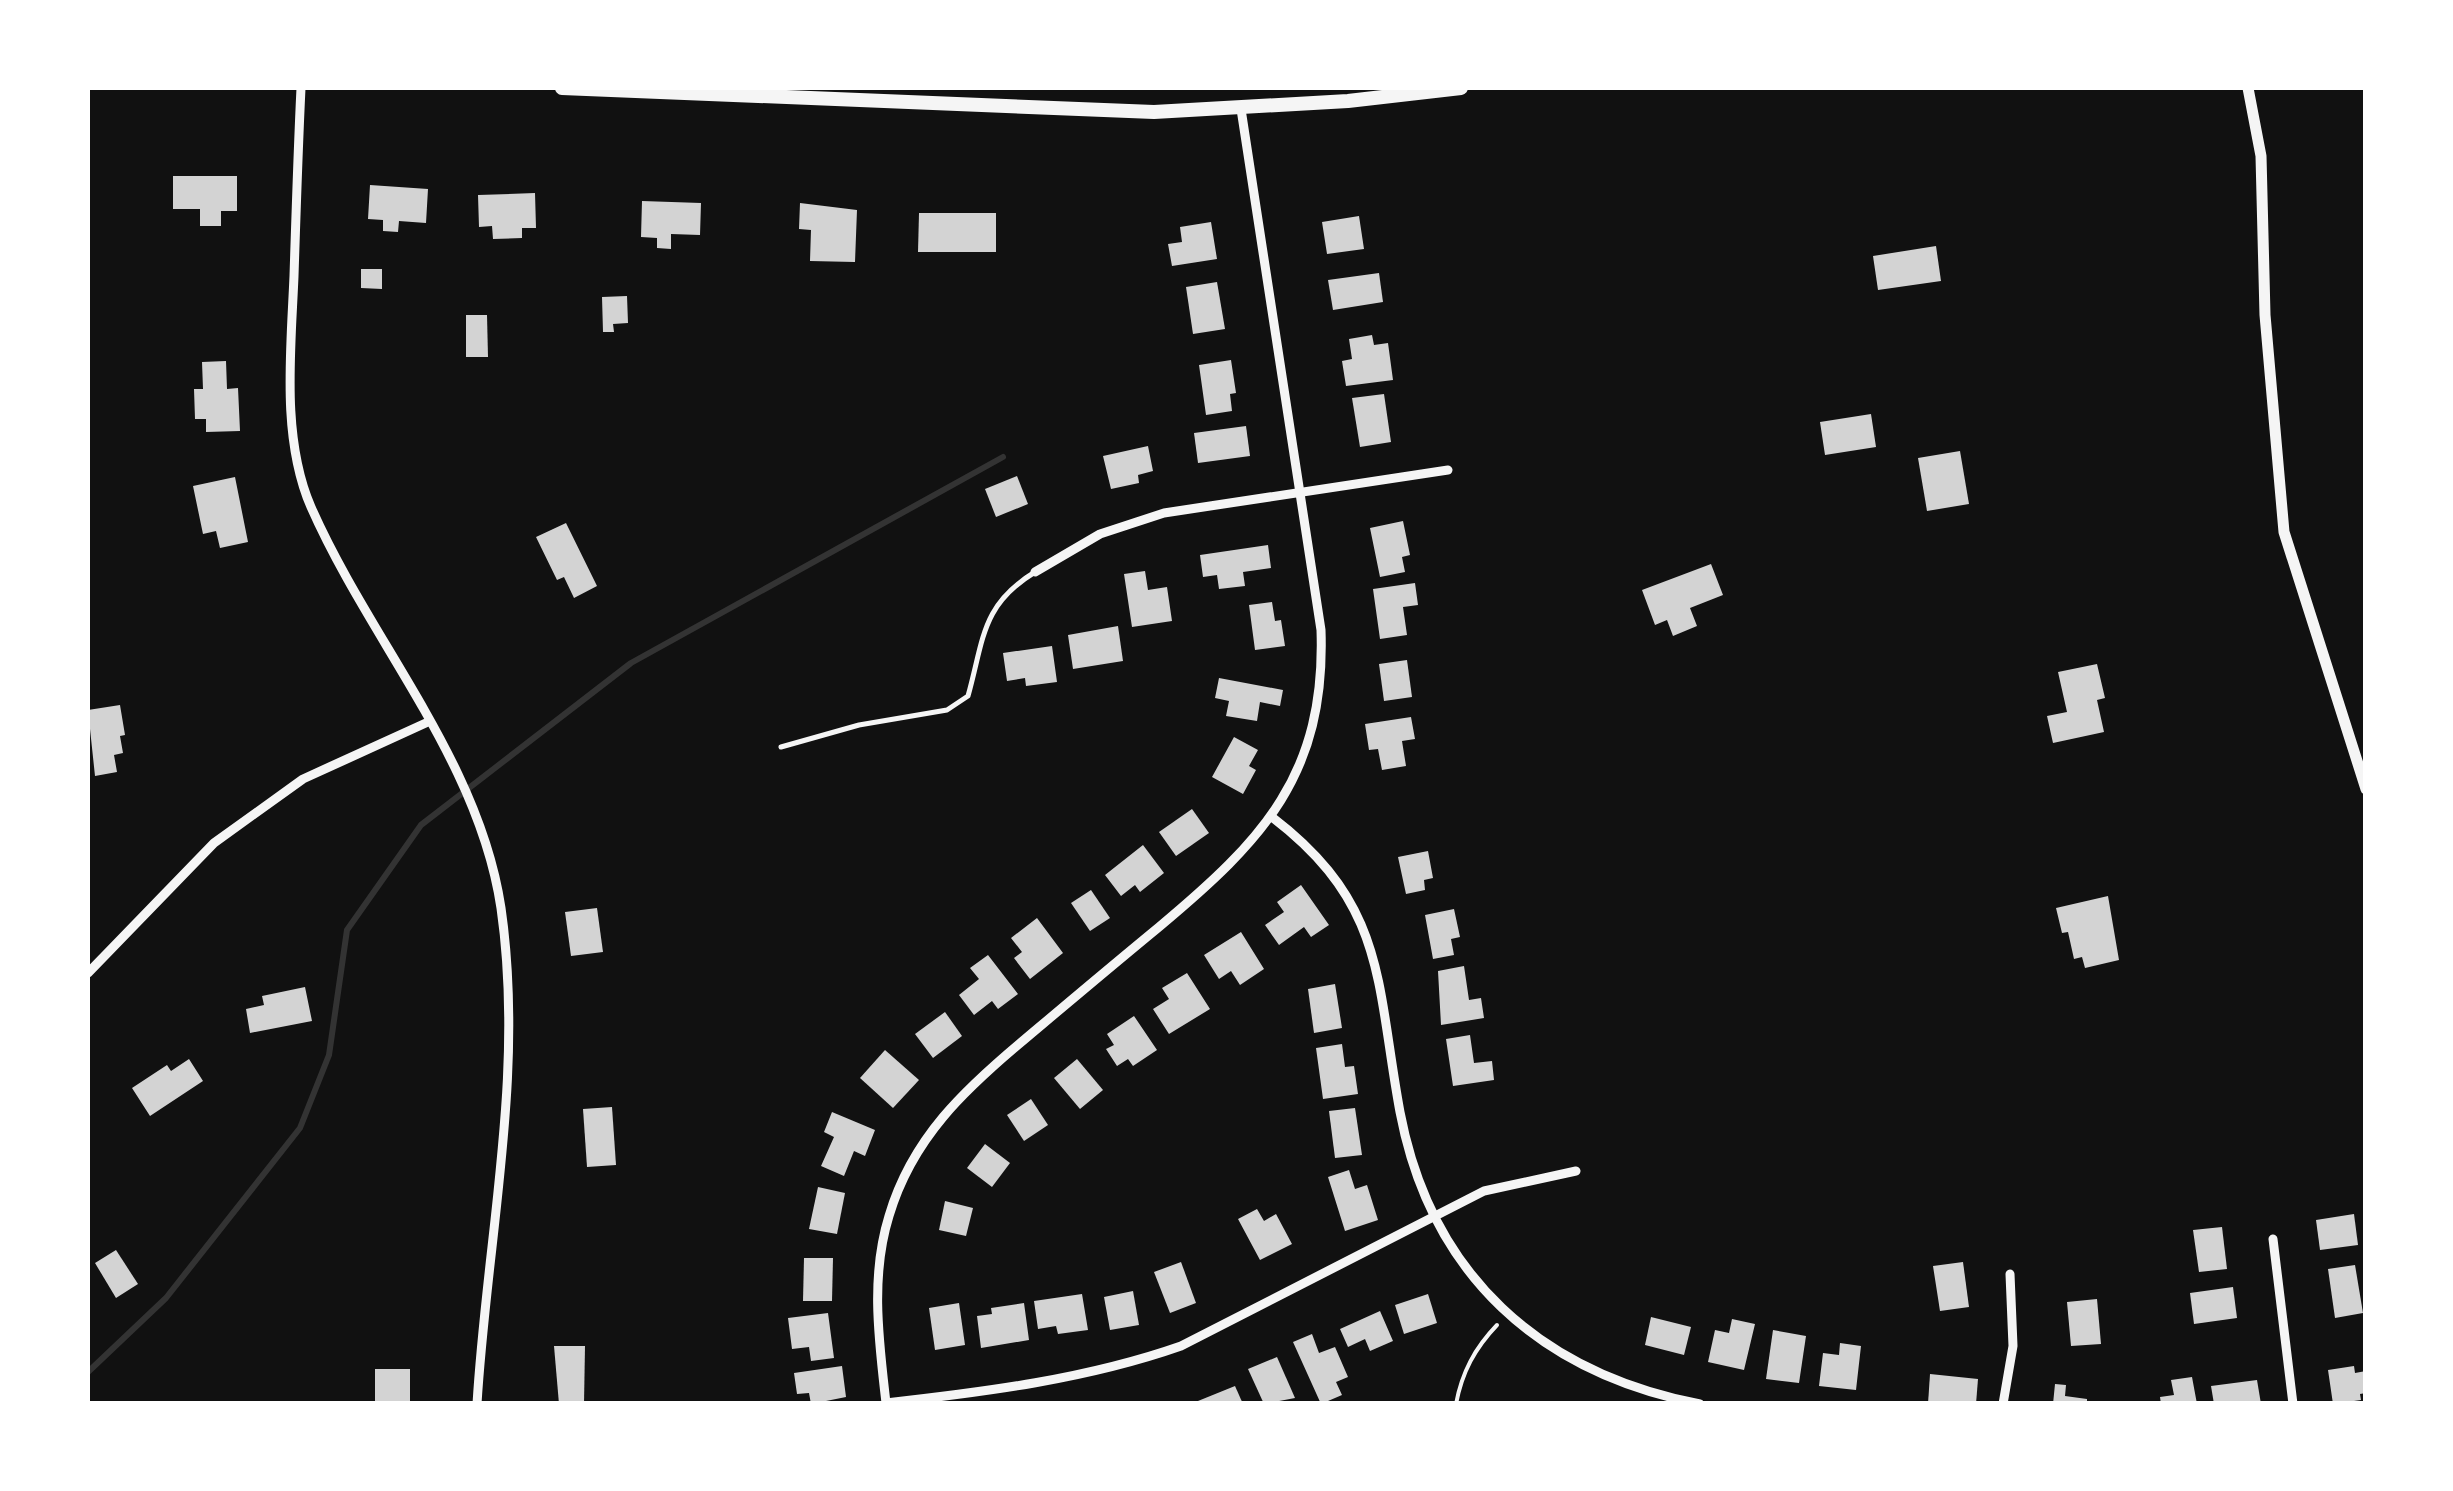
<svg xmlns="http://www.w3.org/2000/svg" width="2453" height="1491" font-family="'Archivo Narrow',sans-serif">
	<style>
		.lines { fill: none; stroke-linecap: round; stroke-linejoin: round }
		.stream { stroke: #333; stroke-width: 6 }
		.building { fill: #d3d3d3 }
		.path { stroke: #f5f5f5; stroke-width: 4 }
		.service { stroke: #f5f5f5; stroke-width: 5 }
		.minor { stroke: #f5f5f5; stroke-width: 9 }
		.tertiary { stroke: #f5f5f5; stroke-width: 11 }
		.primary { stroke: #f5f5f5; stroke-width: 14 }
	</style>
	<rect width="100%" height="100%" fill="#111"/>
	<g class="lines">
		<polyline class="stream" points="88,1372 166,1298 300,1128 329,1055 347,930 421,825 631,663 1003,457"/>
	</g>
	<g class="building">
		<polygon points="173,176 237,176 237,211 221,211 221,226 200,226 200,209 173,209"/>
		<polygon points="370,185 428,189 426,223 399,221 398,232 383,231 383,220 368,219"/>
		<polygon points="535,193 536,228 522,228 522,238 493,239 492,226 479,227 478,195"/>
		<polygon points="642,201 701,203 700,235 671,234 671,249 657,248 657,238 641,237"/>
		<polygon points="800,203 857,210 855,262 810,261 811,230 799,229"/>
		<polygon points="919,213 996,213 996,252 918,252"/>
		<polygon points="1359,216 1364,249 1327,254 1322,222"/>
		<polygon points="1211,222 1217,259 1172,266 1168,244 1182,242 1180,227"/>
		<polygon points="1936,246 1941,281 1878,290 1873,256"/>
		<polygon points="361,269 382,269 382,289 361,288"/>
		<polygon points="1379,273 1383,302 1333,310 1328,280"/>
		<polygon points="1217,282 1225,329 1193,334 1186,287"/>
		<polygon points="627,296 628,323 613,324 614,332 603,332 602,297"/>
		<polygon points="466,315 487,315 488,357 466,357"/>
		<polygon points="1372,335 1374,345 1388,343 1393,380 1346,386 1342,361 1352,359 1349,339"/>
		<polygon points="1231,360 1236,393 1230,394 1232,411 1206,415 1199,365"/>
		<polygon points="226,361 227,389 238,388 240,431 206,432 206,419 195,419 194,389 203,389 202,362"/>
		<polygon points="1384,394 1391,442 1360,447 1352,398"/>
		<polygon points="1871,414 1876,447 1825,455 1820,422"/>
		<polygon points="1246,426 1250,456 1198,463 1194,433"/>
		<polygon points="1148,446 1153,471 1138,475 1139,483 1111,489 1103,456"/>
		<polygon points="1960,451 1969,504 1927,511 1918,458"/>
		<polygon points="1017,476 1028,504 996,517 985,489"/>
		<polygon points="235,477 248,542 220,548 216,531 203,534 193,486"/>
		<polygon points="1403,521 1410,555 1402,557 1405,572 1380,577 1370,528"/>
		<polygon points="566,523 597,586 574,598 564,577 557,580 536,537"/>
		<polygon points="1268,545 1271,568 1243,572 1245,586 1219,589 1217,575 1203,577 1200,555"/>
		<polygon points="1711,564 1723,595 1690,608 1697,626 1673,636 1667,620 1655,625 1642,590"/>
		<polygon points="1145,571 1148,590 1167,587 1172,621 1132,627 1124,574"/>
		<polygon points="1415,583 1418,605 1403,607 1407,635 1380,639 1373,589"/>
		<polygon points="1272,602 1275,621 1281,620 1285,646 1255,650 1249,605"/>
		<polygon points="1118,626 1123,661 1073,669 1068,635"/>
		<polygon points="1052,646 1057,682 1026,686 1025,678 1007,681 1003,653"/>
		<polygon points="1407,660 1412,697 1384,701 1379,664"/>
		<polygon points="2097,664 2105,698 2097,700 2104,732 2053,743 2047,716 2067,712 2058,672"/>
		<polygon points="1219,678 1283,690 1280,706 1260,702 1257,721 1226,716 1229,701 1215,698"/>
		<polygon points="120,705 125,735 120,736 123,753 114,755 117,772 95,776 88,710"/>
		<polygon points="1411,717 1415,739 1402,741 1406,766 1382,770 1378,749 1369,750 1365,724"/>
		<polygon points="1234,737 1258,750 1249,766 1256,770 1243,794 1212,777"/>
		<polygon points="1192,809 1209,833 1176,856 1159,832"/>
		<polygon points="1143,845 1164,873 1140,892 1135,885 1121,896 1105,875"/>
		<polygon points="1428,851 1433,878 1424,880 1425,890 1406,894 1398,857"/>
		<polygon points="1301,885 1329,925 1311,937 1304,927 1279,945 1265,925 1284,912 1277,902"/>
		<polygon points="1091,890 1110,918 1090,931 1071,903"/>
		<polygon points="2108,896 2119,960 2085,968 2082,957 2074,959 2068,932 2062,933 2056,908"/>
		<polygon points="597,908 603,952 571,956 565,912"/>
		<polygon points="1454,909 1460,937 1451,939 1454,955 1433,959 1425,915"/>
		<polygon points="1037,918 1063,953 1030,979 1014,958 1022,952 1011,938"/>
		<polygon points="1241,932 1264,969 1240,985 1231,971 1219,979 1204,955"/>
		<polygon points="988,955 1018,994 998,1009 992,1001 974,1015 959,995 979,979 970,968"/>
		<polygon points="1464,966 1469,1000 1481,998 1484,1018 1441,1025 1438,971"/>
		<polygon points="1187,973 1210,1009 1169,1034 1153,1009 1169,999 1162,988"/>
		<polygon points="1335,984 1342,1028 1314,1033 1308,989"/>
		<polygon points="305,987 312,1021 250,1033 246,1009 264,1005 262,996"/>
		<polygon points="945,1012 962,1036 933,1058 915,1034"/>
		<polygon points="1134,1016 1157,1050 1133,1066 1128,1059 1117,1066 1106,1049 1114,1045 1107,1034"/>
		<polygon points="1470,1035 1474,1063 1492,1061 1494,1080 1453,1086 1446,1039"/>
		<polygon points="1342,1044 1345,1067 1354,1066 1358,1094 1323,1099 1316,1048"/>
		<polygon points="885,1050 919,1080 893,1108 860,1078"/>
		<polygon points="189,1059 203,1081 150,1116 132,1088 167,1065 171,1071"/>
		<polygon points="1077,1059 1103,1090 1080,1109 1054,1078"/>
		<polygon points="1031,1099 1048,1125 1024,1141 1007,1115"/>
		<polygon points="612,1107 616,1165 587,1167 583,1109"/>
		<polygon points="1355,1108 1362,1155 1335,1158 1329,1111"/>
		<polygon points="832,1112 875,1130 865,1156 854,1151 844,1176 821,1166 834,1137 824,1132"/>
		<polygon points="985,1144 1010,1163 992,1187 967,1168"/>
		<polygon points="1349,1170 1355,1189 1367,1185 1378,1220 1345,1231 1328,1177"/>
		<polygon points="818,1187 845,1193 837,1234 809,1229"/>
		<polygon points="945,1201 973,1208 966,1236 939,1230"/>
		<polygon points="1257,1209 1264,1221 1276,1214 1292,1244 1260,1260 1238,1219"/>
		<polygon points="2354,1214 2358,1245 2320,1250 2316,1220"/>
		<polygon points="2222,1227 2227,1269 2199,1272 2193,1230"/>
		<polygon points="116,1250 138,1284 116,1298 95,1263"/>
		<polygon points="804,1258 833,1258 832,1301 803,1301"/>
		<polygon points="1181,1262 1196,1303 1170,1313 1154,1272"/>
		<polygon points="1963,1262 1969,1307 1940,1311 1933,1266"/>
		<polygon points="2355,1265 2363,1313 2335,1318 2328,1269"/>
		<polygon points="2233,1287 2237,1318 2194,1324 2190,1293"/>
		<polygon points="1133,1291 1139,1325 1110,1330 1104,1297"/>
		<polygon points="1082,1294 1088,1330 1058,1334 1056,1326 1038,1329 1034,1301"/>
		<polygon points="1428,1294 1437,1323 1404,1334 1395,1305"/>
		<polygon points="2097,1299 2101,1344 2071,1346 2067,1302"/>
		<polygon points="959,1303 965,1345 935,1350 929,1308"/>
		<polygon points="1024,1303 1029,1340 981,1348 977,1316 992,1314 991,1308"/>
		<polygon points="1380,1311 1393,1341 1370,1351 1365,1339 1348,1347 1340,1329"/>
		<polygon points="828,1313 834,1358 811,1361 809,1347 792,1349 788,1318"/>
		<polygon points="1651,1317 1691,1327 1684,1355 1645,1345"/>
		<polygon points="1732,1319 1755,1324 1744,1370 1708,1362 1715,1330 1729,1333"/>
		<polygon points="1773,1330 1806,1336 1799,1383 1766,1379"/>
		<polygon points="1312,1334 1319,1353 1335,1347 1348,1377 1336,1382 1342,1395 1321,1404 1293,1342"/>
		<polygon points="1840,1343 1861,1346 1856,1390 1819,1386 1823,1353 1839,1355"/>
		<polygon points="554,1346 585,1346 584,1404 559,1404"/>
		<polygon points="1277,1357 1295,1398 1264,1404 1248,1369"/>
		<polygon points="842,1366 846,1397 811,1404 809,1393 797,1394 794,1373"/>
		<polygon points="2354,1366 2355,1373 2366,1371 2366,1393 2360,1394 2361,1400 2333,1404 2328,1370"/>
		<rect x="375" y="1369" width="35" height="35"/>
		<polygon points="1930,1374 1978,1379 1976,1404 1928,1404"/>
		<polygon points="2192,1377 2197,1404 2161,1404 2160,1397 2174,1395 2171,1380"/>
		<polygon points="2257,1380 2261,1404 2214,1404 2211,1386"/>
		<polygon points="2055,1384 2066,1385 2065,1396 2087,1399 2087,1404 2053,1404"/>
		<polygon points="1235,1386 1243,1404 1193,1404 1193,1403"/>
	</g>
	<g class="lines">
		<path class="path" d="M 1456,1404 C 1462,1372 1475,1348 1497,1325"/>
		<path class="service" d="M 781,747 L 859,725 L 947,710 L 968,696 C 984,639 981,605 1035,572"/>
		<g class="minor">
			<path d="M 301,88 C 298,150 296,213 294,276 C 291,350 281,438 311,507 C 370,641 479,760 501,908 C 525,1075 487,1237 477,1404"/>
			<path d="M 1241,109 L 1321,630 C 1326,775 1263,840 1159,927 C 1114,964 1069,1002 1025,1039 C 965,1089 912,1138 889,1216 C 870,1277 879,1341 886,1403 C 985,1392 1087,1379 1181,1346 L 1484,1191 L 1576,1171"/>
			<polyline points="1035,572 1100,534 1164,513 1448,470"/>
			<path d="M 1272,817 C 1387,905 1376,983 1400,1112 C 1431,1275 1540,1373 1700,1404"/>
			<polyline points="88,973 214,843 303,779 428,722"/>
			<polyline points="2273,1239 2293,1404"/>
			<polyline points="2003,1404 2013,1346 2010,1274"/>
		</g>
		<polyline class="tertiary" points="2248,88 2261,156 2265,315 2284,532 2366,789"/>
		<polyline class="primary" points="562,88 1154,112 1348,101 1461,88"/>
	</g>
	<rect width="2453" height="1491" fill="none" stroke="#ffffff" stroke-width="180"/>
</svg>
